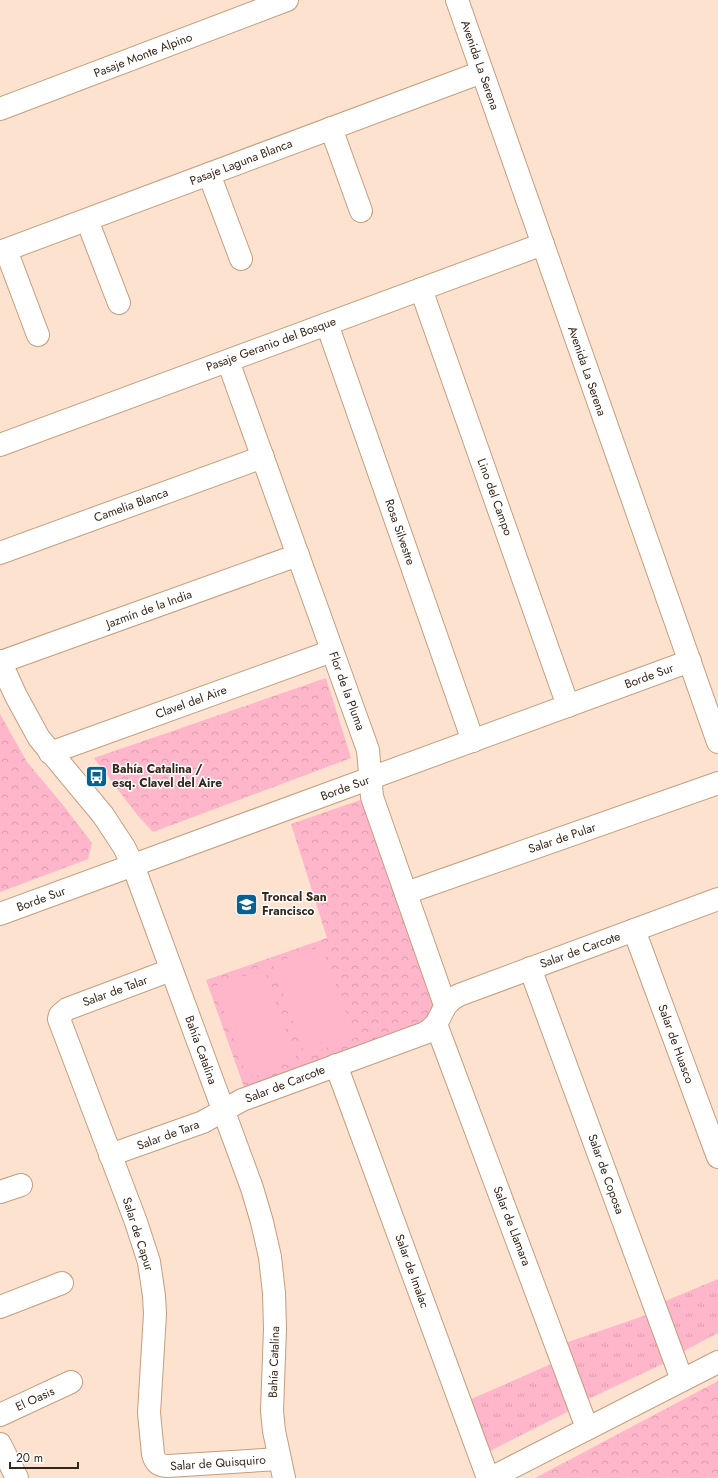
<svg xmlns="http://www.w3.org/2000/svg" width="718" height="1478" font-family="Jost,sans-serif">
	<style>
		.grass { fill: url(#grass-tufts) }
		.park { fill: url(#park-crowns) }
		.pitch { fill: #ffb6ca }
		.lines { fill: none; stroke-linecap: round; stroke-linejoin: round }
		.street-casing { stroke: #c49d7d; stroke-width: 24 }
		.secondary-casing { stroke: #c49d7d; stroke-width: 24 }
		.street { stroke: #fff; stroke-width: 22 }
		.secondary { stroke: #fff; stroke-width: 22 }
		.labels { text-anchor: middle; dominant-baseline: central; stroke-width: 3; stroke-linejoin: round; paint-order: stroke }
		.street-label { font-size: 12px; fill: #37271a; stroke: #fff }
		.poi-label { font-size: 12px; font-weight: bold; fill: #37271a; stroke: #fff; text-anchor: start }
	</style>
	<defs>
		<pattern id="grass-tufts" width="24" height="20" patternUnits="userSpaceOnUse"><rect width="24" height="20" fill="#ffb6ca"/><path d="M3 7l-1-3M5 7V3M7 7l1-3M15 17l-1-3M17 17v-4M19 17l1-3" fill="none" stroke="#db9cad"/></pattern>
		<pattern id="park-crowns" width="20" height="18" patternUnits="userSpaceOnUse"><rect width="20" height="18" fill="#ffb6ca"/><path d="M2 6a3 3 0 1 1 6 0M12 15a3 3 0 1 1 6 0" fill="none" stroke="#db9cad"/></pattern>
	</defs>
	<rect width="100%" height="100%" fill="#fde3cf"/>
	<g class="grass">
		<polygon points="718,1279 718,1333 680,1353 663,1302"/>
		<polygon points="649,1314 669,1361 584,1401 565,1343"/>
		<polygon points="553,1363 571,1410 486,1453 467,1401"/>
	</g>
	<g class="park">
		<polygon points="326,678 351,758 153,832 138,816 94,758"/>
		<polygon points="0,714 27,762 63,805 92,843 88,859 0,892"/>
		<polygon points="363,799 437,1003 429,1019 244,1087 206,980 327,938 291,824"/>
		<polygon points="718,1381 718,1478 535,1478"/>
	</g>
	<g class="pitch">
		<polygon points="322,946 355,1038 305,1055 273,964"/>
		<polygon points="264,969 297,1060 248,1078 215,986"/>
	</g>
	<g class="lines">
		<defs>
			<g id="street">
				<polyline points="0,109 287,0"/>
				<polyline points="331,128 361,211"/>
				<polyline points="209,174 241,259"/>
				<polyline points="87,220 119,303"/>
				<polyline points="6,250 38,335"/>
				<polyline points="0,252 482,72"/>
				<polyline points="421,289 568,706"/>
				<polyline points="327,324 473,741"/>
				<polyline points="228,361 368,750 372,797 445,1005"/>
				<polyline points="0,445 543,244"/>
				<polyline points="0,553 263,457"/>
				<polyline points="1,662 298,555"/>
				<polyline points="50,753 332,651"/>
				<polyline points="406,893 718,783"/>
				<polyline points="0,914 690,661"/>
				<polyline points="634,930 718,1157"/>
				<polyline points="530,968 682,1380"/>
				<path d="M 171,970 L 67,1009 L 60,1015 L 59,1019 L 136,1222 L 149,1262 L 154,1296 L 155,1314 L 149,1413 L 153,1454 C 155,1462 159,1466 168,1466 L 279,1459"/>
				<polyline points="436,1024 587,1428"/>
				<polyline points="336,1065 488,1478"/>
				<path d="M 110,1155 L 203,1122 L 242,1100 L 425,1033 C 445,1022 437,1006 459,995 L 718,899"/>
				<polyline points="0,1192 21,1185"/>
				<polyline points="0,1307 62,1283"/>
				<polyline points="0,1415 71,1382"/>
				<polyline points="0,1444 17,1478"/>
				<polyline points="491,1478 718,1362"/>
			</g>
			<g id="secondary">
				<polyline points="457,0 718,742"/>
				<polyline points="0,661 16,696 39,738 103,815 124,847 133,865 252,1188 262,1222 270,1257 274,1293 275,1329 272,1411 274,1431 284,1478"/>
			</g>
		</defs>
		<use href="#street" class="street-casing"/>
		<use href="#secondary" class="secondary-casing"/>
		<use href="#street" class="street"/>
		<use href="#secondary" class="secondary"/>
	</g>
	<defs>
		<symbol id="bus-square" viewBox="-11 -11 22 22"><rect x="-9" y="-9" width="18" height="18" rx="4" fill="#066293" stroke="#fff"/><path d="M-5-6H5V4H4V6H2V4H-2V6H-4V4H-5ZM-3.5-4V0h7V-4ZM-3.5 1.2v1.5H-2V1.2ZM2 1.2v1.5H3.5V1.2Z" fill="#fff"/></symbol>
		<symbol id="school-square" viewBox="-11 -11 22 22"><rect x="-9" y="-9" width="18" height="18" rx="4" fill="#066293" stroke="#fff"/><path d="M0-5L7-2L0 1L-7-2ZM-4 1L0 2.5L4 1V4Q0 6-4 4Z" fill="#fff"/></symbol>
	</defs>
	<g fill-rule="evenodd">
		<use href="#bus-square" x="84" y="764" width="25" height="25"/>
		<use href="#school-square" x="234" y="892" width="25" height="25"/>
	</g>
	<g class="labels">
		<g class="street-label">
			<text transform="translate(143 55) rotate(-21)">Pasaje Monte Alpino</text>
			<text transform="translate(480 65) rotate(71)">Avenida La Serena</text>
			<text transform="translate(241 162) rotate(-21)">Pasaje Laguna Blanca</text>
			<text transform="translate(271 344) rotate(-20)">Pasaje Geranio del Bosque</text>
			<text transform="translate(587 371) rotate(71)">Avenida La Serena</text>
			<text transform="translate(495 497) rotate(70)">Lino del Campo</text>
			<text transform="translate(131 505) rotate(-20)">Camelia Blanca</text>
			<text transform="translate(400 532) rotate(71)">Rosa Silvestre</text>
			<text transform="translate(149 609) rotate(-20)">Jazmín de la India</text>
			<text transform="translate(649 676) rotate(-20)">Borde Sur</text>
			<text transform="translate(347 691) rotate(70)">Flor de la Pluma</text>
			<text transform="translate(191 702) rotate(-20)">Clavel del Aire</text>
			<text transform="translate(345 788) rotate(-20)">Borde Sur</text>
			<text transform="translate(562 838) rotate(-19)">Salar de Pular</text>
			<text transform="translate(41 899) rotate(-20)">Borde Sur</text>
			<text transform="translate(580 950) rotate(-20)">Salar de Carcote</text>
			<text transform="translate(115 991) rotate(-20)">Salar de Talar</text>
			<text transform="translate(676 1044) rotate(70)">Salar de Huasco</text>
			<text transform="translate(201 1050) rotate(70)">Bahía Catalina</text>
			<text transform="translate(285 1084) rotate(-21)">Salar de Carcote</text>
			<text transform="translate(168 1135) rotate(-20)">Salar de Tara</text>
			<text transform="translate(606 1174) rotate(70)">Salar de Coposa</text>
			<text transform="translate(512 1226) rotate(69)">Salar de Llamara</text>
			<text transform="translate(138 1234) rotate(72)">Salar de Capur</text>
			<text transform="translate(412 1271) rotate(70)">Salar de Imalac</text>
			<text transform="translate(274 1362) rotate(-88)">Bahía Catalina</text>
			<text transform="translate(35 1399) rotate(-25)">El Oasis</text>
			<text transform="translate(218 1463) rotate(-4)">Salar de Quisquiro</text>
		</g>
		<g class="poi-label">
			<text x="112" y="769">Bahía Catalina /<tspan x="112" dy="14">esq. Clavel del Aire</tspan></text>
			<text x="262" y="897">Troncal San<tspan x="262" dy="14">Francisco</tspan></text>
		</g>
	</g>
	<path d="M10 1462v6h68v-6" fill="none" stroke="#37271a" stroke-width="2"/>
	<text x="16" y="1462" font-size="12" fill="#37271a" stroke="#ffffff" stroke-width="3" paint-order="stroke">20 m</text>
</svg>
